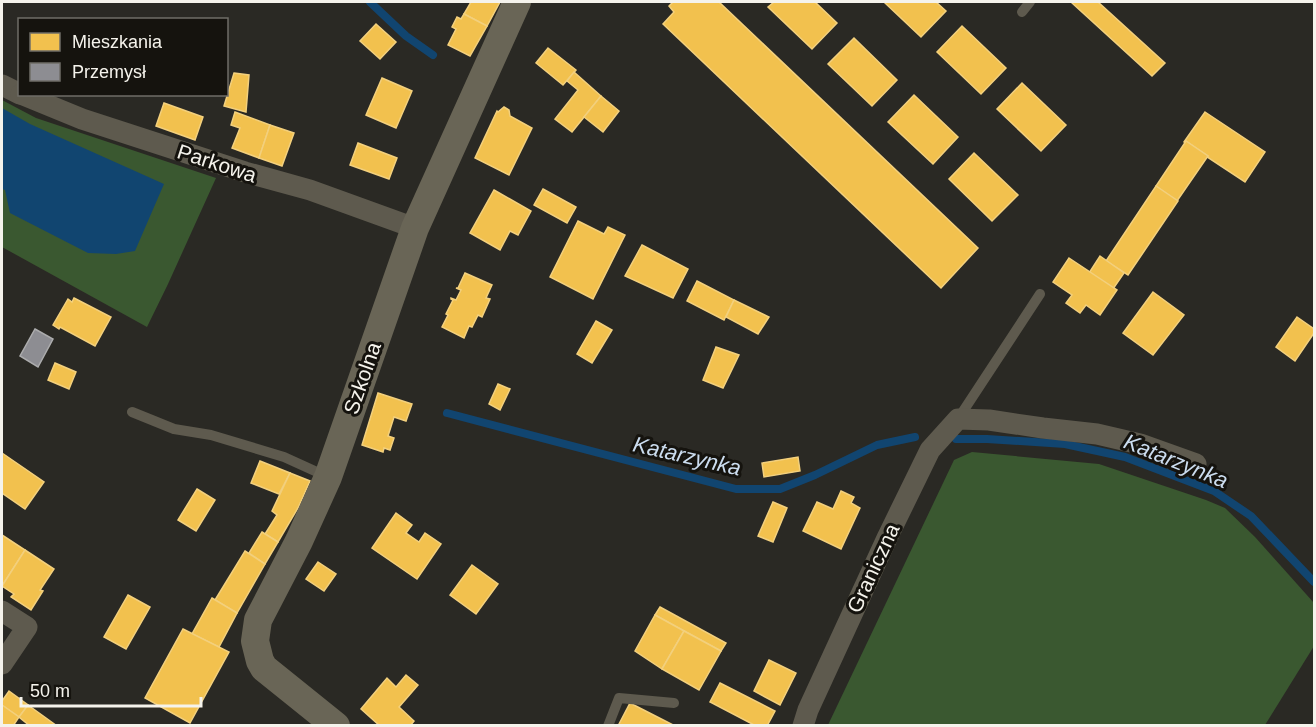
<svg xmlns="http://www.w3.org/2000/svg" width="1316" height="727" font-family="Arial,sans-serif">
	<style>
		.green { fill: #3a5830 }
		.water { fill: #114570 }
		.homes { fill: #f2c14e; stroke: #f3d07d; stroke-width: 1.5 }
		.industry { fill: #8d8d92; stroke: #acacad; stroke-width: 1.5 }
		.lines { fill: none; stroke-linecap: round; stroke-linejoin: round }
		.stream { stroke: #114570; stroke-width: 8 }
		.lane { stroke: #5e5a4e; stroke-width: 10 }
		.street { stroke: #5e5a4e; stroke-width: 21 }
		.secondary { stroke: #696556; stroke-width: 28 }
		.labels { text-anchor: middle; dominant-baseline: central; stroke-width: 6; stroke-linejoin: round; paint-order: stroke }
		.street-label { font-size: 21px; fill: #f5f3ec; stroke: #15130e }
		.water-label { font-size: 22px; font-style: italic; fill: #cbdcee; stroke: #15130e }
	</style>
	<rect width="100%" height="100%" fill="#2a2924"/>
	<g class="green">
		<polygon points="2,100 36,118 216,178 168,284 147,327 2,247"/>
		<polygon points="972,452 1099,464 1206,500 1225,508 1255,537 1314,603 1314,646 1265,725 828,725 954,460"/>
	</g>
	<polygon class="water" points="2,108 30,124 164,184 135,251 116,254 88,253 10,213 5,190 2,189"/>
	<g class="homes">
		<polygon points="471,2 500,2 487,26 464,14"/>
		<polygon points="673,2 719,2 978,248 941,288 663,24 674,12 669,6"/>
		<polygon points="774,2 815,2 837,23 812,49 768,7"/>
		<polygon points="884,2 936,2 946,11 921,37"/>
		<polygon points="1071,2 1098,2 1165,63 1152,76"/>
		<polygon points="464,14 487,26 470,56 448,45 456,29 452,27 457,17 461,19"/>
		<polygon points="376,24 396,42 380,59 360,41"/>
		<polygon points="962,26 1006,68 981,94 937,52"/>
		<polygon points="854,38 897,80 872,106 828,64"/>
		<polygon points="548,48 576,70 563,85 536,63"/>
		<polygon points="574,72 601,96 572,132 555,119 578,90 567,81"/>
		<polygon points="234,73 249,75 246,112 224,106"/>
		<polygon points="382,78 412,91 396,128 366,115"/>
		<polygon points="1022,83 1066,125 1041,151 997,109"/>
		<polygon points="914,95 958,137 933,164 888,122"/>
		<polygon points="601,96 619,111 603,132 584,117"/>
		<polygon points="164,103 203,117 195,140 156,126"/>
		<polygon points="504,107 509,110 510,116 532,128 509,175 475,158 497,111 498,112"/>
		<polygon points="235,112 270,125 259,158 232,148 240,128 231,125"/>
		<polygon points="1205,112 1265,152 1245,182 1207,157 1208,156 1186,141 1185,143 1184,142"/>
		<polygon points="270,125 294,133 282,166 259,158"/>
		<polygon points="1186,141 1208,156 1177,201 1156,186"/>
		<polygon points="358,143 397,158 389,179 350,165"/>
		<polygon points="974,153 1018,195 992,221 949,179"/>
		<polygon points="1156,186 1178,201 1128,275 1106,261"/>
		<polygon points="543,189 576,207 567,223 534,205"/>
		<polygon points="494,190 531,211 518,235 510,231 500,250 470,233"/>
		<polygon points="578,221 604,234 608,227 625,235 593,299 550,277"/>
		<polygon points="642,245 688,269 673,298 625,276"/>
		<polygon points="1100,256 1124,273 1113,289 1089,273"/>
		<polygon points="1069,258 1117,290 1100,315 1086,305 1080,313 1066,303 1072,295 1053,282"/>
		<polygon points="465,273 492,285 486,298 490,299 482,317 478,315 472,327 469,326 464,338 442,327 448,315 446,314 453,300 451,299 451,298 456,300 461,290 456,288 458,288"/>
		<polygon points="697,281 734,300 724,320 687,301"/>
		<polygon points="1153,292 1184,315 1153,355 1123,333"/>
		<polygon points="74,298 111,317 95,346 60,327 59,329 53,325 68,299 72,302"/>
		<polygon points="734,300 769,317 758,334 726,317"/>
		<polygon points="1297,317 1314,329 1314,333 1295,361 1276,347"/>
		<polygon points="596,321 612,330 592,363 577,354"/>
		<polygon points="716,347 739,355 723,388 703,380"/>
		<polygon points="55,363 76,372 69,389 48,380"/>
		<polygon points="498,384 510,389 500,410 489,404"/>
		<polygon points="378,393 412,404 406,421 394,417 388,436 394,438 390,450 384,448 383,452 362,445"/>
		<polygon points="2,453 44,482 25,509 2,493"/>
		<polygon points="798,457 800,471 764,477 762,463"/>
		<polygon points="260,461 290,473 279,494 251,483"/>
		<polygon points="290,473 310,481 298,508 278,542 265,534 277,515 272,511"/>
		<polygon points="197,489 215,500 196,531 178,520"/>
		<polygon points="841,491 854,497 851,503 860,508 841,549 803,531 817,502 833,509"/>
		<polygon points="773,502 787,508 773,542 758,536"/>
		<polygon points="396,513 412,525 406,533 419,542 425,533 441,544 417,579 372,548"/>
		<polygon points="262,532 278,542 265,564 249,553"/>
		<polygon points="2,535 25,550 2,586"/>
		<polygon points="25,550 54,569 40,590 43,591 31,610 11,597 14,594 2,586"/>
		<polygon points="245,551 265,564 237,613 215,600"/>
		<polygon points="318,562 336,574 324,591 306,579"/>
		<polygon points="472,565 498,584 476,614 450,595"/>
		<polygon points="128,595 150,607 126,649 104,637"/>
		<polygon points="212,598 237,613 219,647 192,634"/>
		<polygon points="660,607 726,643 721,651 655,615"/>
		<polygon points="655,615 684,631 662,669 635,651"/>
		<polygon points="183,629 229,652 190,723 145,698"/>
		<polygon points="684,631 721,651 699,690 662,669"/>
		<polygon points="769,660 796,673 780,705 754,691"/>
		<polygon points="406,675 418,685 399,707 414,721 410,726 380,726 361,709 387,678 396,687"/>
		<polygon points="720,683 775,711 767,726 756,726 710,702"/>
		<polygon points="9,691 28,705 19,717 2,705 2,701"/>
		<polygon points="630,703 675,726 618,726"/>
		<polygon points="2,705 19,717 13,726 2,726"/>
		<polygon points="28,705 57,726 30,726 19,717"/>
	</g>
	<polygon class="industry" points="35,329 53,339 38,367 20,356"/>
	<g class="lines">
		<g class="stream">
			<polyline points="370,2 406,36 433,55"/>
			<polyline points="447,413 736,489 780,489 815,475 877,445 915,437"/>
			<polyline points="956,439 987,439 1065,444 1125,457 1214,491 1251,516 1314,582"/>
		</g>
		<g class="lane">
			<polyline points="1022,12 1030,2"/>
			<polyline points="132,412 174,429 211,435 284,457 328,477"/>
			<polyline points="958,419 1040,294"/>
			<polyline points="608,726 619,698 674,703"/>
		</g>
		<g class="street">
			<polyline points="2,85 20,94"/>
			<polyline points="21,94 82,119 245,172 310,190 415,228"/>
			<polyline points="2,611 27,627 2,664"/>
			<polyline points="803,726 808,710 888,536 930,450 958,419 989,420 1043,428 1097,434 1140,444 1196,464"/>
		</g>
		<polyline class="secondary" points="336,726 264,668 260,661 255,641 258,620 299,541 328,477 415,228 517,2"/>
	</g>
	<g class="labels">
		<g class="street-label">
			<text transform="translate(217 163) rotate(18)">Parkowa</text>
			<text transform="translate(362 378) rotate(-71)">Szkolna</text>
			<text transform="translate(873 568) rotate(-65)">Graniczna</text>
		</g>
		<g class="water-label">
			<text transform="translate(687 456) rotate(13)">Katarzynka</text>
			<text transform="translate(1176 461) rotate(22)">Katarzynka</text>
		</g>
	</g>
	<rect width="1316" height="727" fill="none" stroke="#f5f3ec" stroke-width="6"/>
	<rect x="18" y="18" width="210" height="78" fill="#15130e" stroke="#6f6d67" stroke-width="1.5"/>
	<rect x="30" y="33" width="30" height="18" fill="#f2c14e" stroke="#6f6d67" stroke-width="1.5"/>
	<text x="72" y="48" font-size="18" fill="#f5f3ec">Mieszkania</text>
	<rect x="30" y="63" width="30" height="18" fill="#8d8d92" stroke="#6f6d67" stroke-width="1.5"/>
	<text x="72" y="78" font-size="18" fill="#f5f3ec">Przemysł</text>
	<path d="M21 697v9h180v-9" fill="none" stroke="#f5f3ec" stroke-width="3"/>
	<text x="30" y="697" font-size="18" fill="#f5f3ec" stroke="#15130e" stroke-width="4.5" paint-order="stroke">50 m</text>
</svg>
